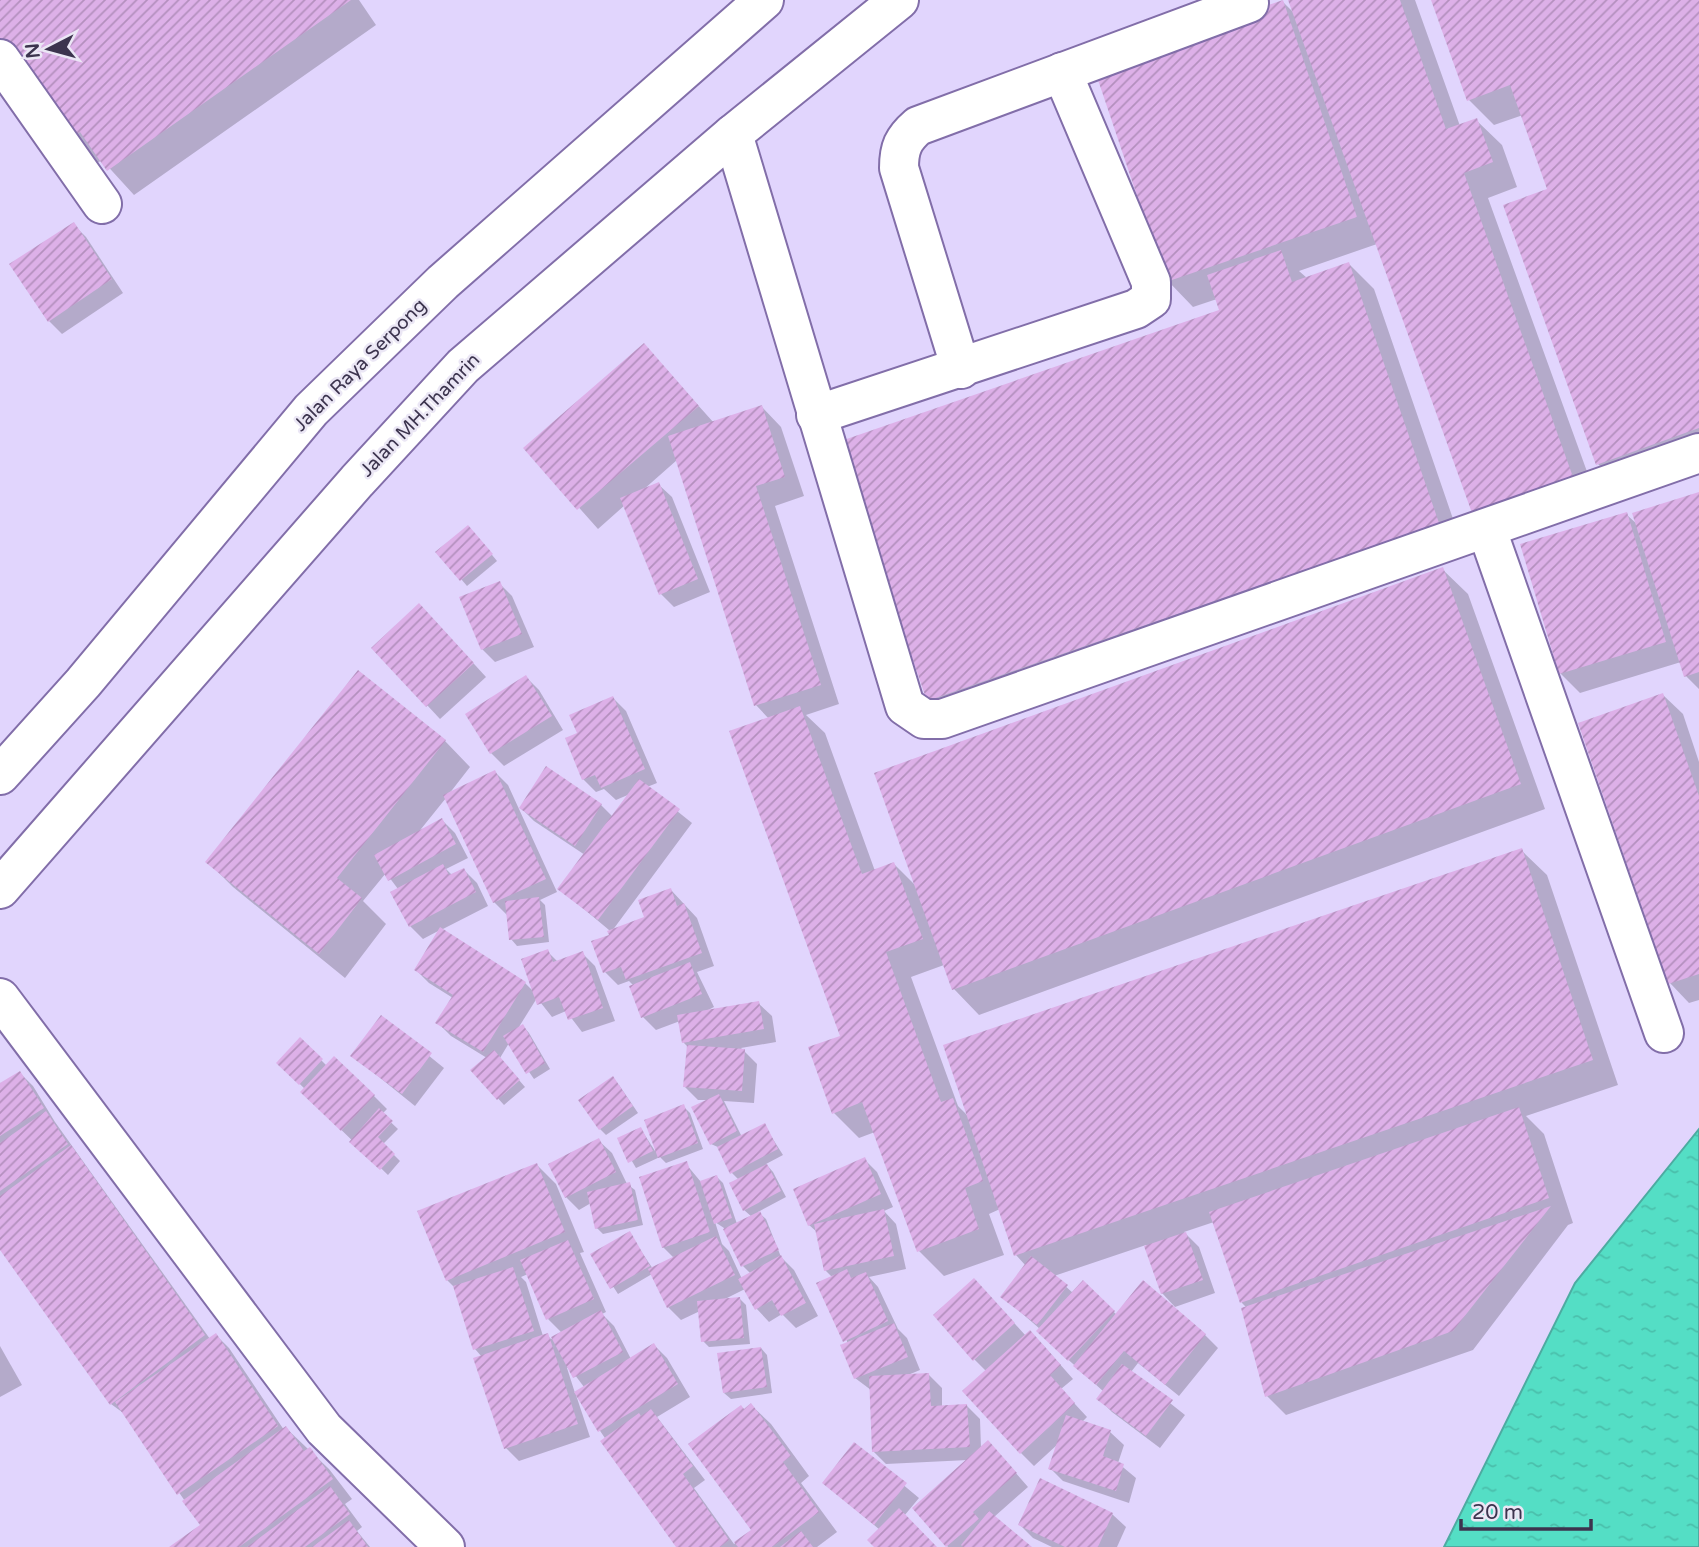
<svg xmlns="http://www.w3.org/2000/svg" width="1699" height="1547" font-family="'Varela Round',sans-serif">
	<style>
		.water { fill: url(#water-ripples); stroke: #4daba1; stroke-width: 2 }
		.shadow { fill: #0003; fill-rule: evenodd }
		.building { fill: url(#building-hatch) }
		.lines { fill: none; stroke-linecap: round; stroke-linejoin: round }
		.minor-casing { stroke: #826ea9; stroke-width: 42 }
		.major-casing { stroke: #826ea9; stroke-width: 42 }
		.minor { stroke: #fff; stroke-width: 38 }
		.major { stroke: #fff; stroke-width: 38 }
		.labels { text-anchor: middle; dominant-baseline: central; stroke-width: 5; stroke-linejoin: round; paint-order: stroke }
		.street-label { font-size: 19px; fill: #3c344e; stroke: #ebe7f5 }
	</style>
	<defs>
		<pattern id="water-ripples" width="26" height="14" patternUnits="userSpaceOnUse" patternTransform="scale(1.75)"><rect width="26" height="14" fill="#54dec5"/><path d="M2 4q2-2 4 0t4 0M15 11q2-2 4 0t4 0" fill="none" stroke="#4abfab"/></pattern>
		<pattern id="building-hatch" width="6" height="6" patternUnits="userSpaceOnUse" patternTransform="scale(1.75)"><rect width="6" height="6" fill="#ddb0e8"/><path d="M-1 1l2-2M0 6l6-6M5 7l2-2" fill="none" stroke="#b490be"/></pattern>
	</defs>
	<rect width="100%" height="100%" fill="#e1d5fd"/>
	<polygon class="water" points="1699,1129 1699,1547 1444,1547 1575,1283"/>
	<g class="shadow">
		<polygon points="0,0 359,0 376,25 134,195 102,160 91,167"/>
		<polygon points="1290,0 1415,0 1460,126 1476,120 1502,145 1517,187 1488,198 1598,502 1499,538 1377,244 1299,271 1307,278 1349,264 1374,289 1463,548 954,725 928,700 1221,311 1217,299 1193,307 1168,281 1283,2 1294,13"/>
		<polygon points="1433,0 1699,0 1699,462 1623,489 1598,464 1550,190 1523,115 1494,125 1469,100"/>
		<polygon points="73,224 86,237 123,293 62,334 49,321 12,265"/>
		<polygon points="644,345 714,423 762,407 781,427 804,496 775,506 839,704 806,715 825,733 875,871 894,864 917,887 1442,569 1468,594 1545,809 979,1015 954,989 944,965 911,977 958,1106 970,1118 1521,850 1547,875 1618,1085 1526,1116 1544,1134 1573,1223 1568,1225 1473,1350 1286,1415 1267,1396 1247,1308 1242,1303 1214,1222 1184,1232 1199,1247 1215,1293 1175,1307 1162,1293 1146,1245 1054,1276 1073,1293 1083,1283 1117,1315 1205,1335 1218,1348 1179,1396 1138,1363 1131,1372 1185,1415 1160,1448 1112,1412 1099,1399 1104,1392 1051,1344 1040,1329 1003,1297 1026,1266 1016,1255 1000,1209 989,1214 1004,1255 944,1276 919,1251 875,1132 859,1138 834,1113 842,1037 769,719 756,705 677,460 643,490 658,484 672,497 710,592 674,607 661,594 625,505 598,529 526,448"/>
		<polygon points="1699,494 1699,689 1686,676 1681,662 1580,693 1560,673 1626,514 1638,525"/>
		<polygon points="474,533 497,561 467,586 438,552"/>
		<polygon points="499,583 512,596 534,647 495,662 482,649"/>
		<polygon points="432,618 486,677 440,719 374,648"/>
		<polygon points="359,672 445,741 470,767 449,794 495,772 508,785 557,892 540,900 545,905 549,942 517,946 511,939 508,916 494,902 446,798 417,834 442,820 455,833 468,858 446,869 453,876 464,870 477,883 488,906 441,930 525,983 535,993 547,951 558,962 582,953 595,966 615,1021 582,1032 566,1011 552,1017 537,998 517,1030 523,1026 529,1033 550,1069 534,1079 509,1043 500,1058 525,1087 504,1105 473,1071 487,1058 451,1036 438,1023 453,998 429,983 416,970 440,930 423,939 410,926 398,889 386,873 363,901 386,924 345,978 233,887 208,862"/>
		<polygon points="526,677 539,690 563,730 504,766 491,753 467,714"/>
		<polygon points="1663,695 1683,714 1699,762 1699,1000 1689,1003 1670,983"/>
		<path d="M 613,698 L 626,711 L 657,783 L 647,787 L 692,823 L 612,931 L 647,918 L 671,890 L 697,918 L 714,966 L 697,972 L 714,1007 L 708,1010 L 758,1003 L 772,1016 L 776,1042 L 741,1048 L 757,1064 L 754,1103 L 724,1101 L 742,1137 L 764,1125 L 783,1155 L 766,1164 L 773,1172 L 786,1197 L 758,1212 L 766,1219 L 781,1257 L 794,1270 L 818,1316 L 796,1328 L 782,1314 L 769,1322 L 756,1308 L 745,1289 L 723,1300 L 740,1299 L 746,1305 L 750,1344 L 709,1347 L 703,1341 L 700,1311 L 681,1320 L 668,1307 L 652,1274 L 618,1294 L 592,1254 L 629,1233 L 653,1269 L 674,1258 L 663,1247 L 686,1164 L 701,1182 L 717,1177 L 723,1183 L 737,1224 L 752,1217 L 744,1210 L 739,1180 L 732,1173 L 720,1148 L 711,1144 L 709,1100 L 698,1100 L 685,1087 L 688,1047 L 683,1042 L 680,1021 L 656,1030 L 643,1017 L 631,987 L 634,986 L 629,981 L 618,985 L 605,972 L 612,936 L 609,930 L 560,889 L 585,855 L 534,821 L 521,808 L 601,805 L 613,817 L 630,794 L 616,800 L 604,789 L 596,792 L 583,779 L 579,734 ZM 715,1222 L 724,1228 L 743,1266 L 751,1274 L 742,1279 L 729,1251 L 722,1244 Z"/>
		<polygon points="381,1017 444,1068 415,1106 353,1056"/>
		<polygon points="300,1039 327,1066 374,1096 387,1109 382,1114 398,1129 383,1144 400,1161 388,1175 302,1092 305,1089 278,1063"/>
		<polygon points="20,1073 33,1086 55,1122 210,1339 216,1335 229,1348 284,1430 286,1428 329,1469 352,1499 345,1504 362,1527 357,1531 370,1547 172,1547 202,1526 126,1415 111,1404 0,1247 0,1086"/>
		<polygon points="619,1085 638,1113 606,1135 600,1129"/>
		<polygon points="684,1107 690,1113 703,1149 666,1163 660,1157 636,1168 619,1139 641,1129 655,1151 657,1150"/>
		<polygon points="598,1140 612,1153 627,1184 635,1190 643,1225 603,1234 597,1228 591,1203 579,1210 566,1197"/>
		<polygon points="864,1159 877,1172 893,1207 884,1211 896,1224 906,1269 869,1277 878,1287 898,1329 907,1338 920,1370 908,1375 929,1375 942,1388 942,1407 967,1406 980,1419 981,1448 1001,1456 1028,1487 994,1517 1029,1547 948,1547 914,1508 968,1460 886,1464 873,1451 871,1390 855,1378 833,1278 825,1270 817,1232 809,1225"/>
		<path d="M 537,1165 L 556,1184 L 584,1252 L 580,1253 L 606,1312 L 602,1314 L 614,1326 L 631,1359 L 654,1345 L 667,1358 L 690,1397 L 657,1417 L 705,1480 L 694,1488 L 734,1544 L 753,1530 L 744,1411 L 751,1405 L 771,1424 L 809,1476 L 801,1483 L 837,1532 L 817,1547 L 678,1547 L 576,1395 L 590,1437 L 519,1461 L 506,1448 L 482,1357 L 475,1349 L 455,1288 L 447,1280 ZM 528,1274 L 548,1319 L 562,1333 L 551,1339 L 547,1335 L 543,1336 L 526,1282 L 521,1277 ZM 569,1367 L 584,1387 L 575,1393 L 567,1368 Z"/>
		<polygon points="987,1293 1026,1336 1043,1345 1073,1379 1061,1389 1087,1417 1082,1422 1110,1432 1124,1445 1118,1463 1136,1478 1129,1503 1063,1481 1050,1468 1058,1444 1034,1466 1021,1453 987,1372 974,1359"/>
		<polygon points="0,1346 22,1385 0,1397"/>
		<polygon points="761,1348 767,1355 772,1393 731,1399 724,1393"/>
		<polygon points="854,1444 919,1498 904,1516 934,1547 877,1547 880,1530 824,1483"/>
		<polygon points="1112,1514 1126,1527 1117,1547 1052,1547 1033,1538 1020,1525"/>
	</g>
	<g class="building">
		<polygon points="0,0 351,0 107,171 80,132 64,143 0,51"/>
		<polygon points="1283,0 1357,217 1166,282 1093,65"/>
		<polygon points="1288,0 1400,0 1446,129 1477,118 1493,162 1464,173 1573,477 1472,513"/>
		<polygon points="1431,0 1699,0 1699,428 1596,465 1503,205 1547,189 1510,85 1467,101"/>
		<polygon points="74,222 112,279 48,322 9,264"/>
		<polygon points="1281,250 1292,282 1349,262 1439,523 927,701 838,442 1219,310 1207,275"/>
		<polygon points="644,343 699,406 577,510 523,448"/>
		<polygon points="762,405 785,477 756,486 821,685 754,706 668,436"/>
		<polygon points="659,482 698,579 659,595 620,498"/>
		<polygon points="1699,492 1699,672 1684,677 1632,513"/>
		<polygon points="1627,512 1666,642 1559,674 1520,544"/>
		<polygon points="468,525 493,554 460,581 435,552"/>
		<polygon points="1443,567 1521,784 952,990 874,773"/>
		<polygon points="500,581 522,634 481,650 459,597"/>
		<polygon points="419,603 474,663 426,707 371,648"/>
		<polygon points="358,670 446,740 337,878 362,898 319,954 205,862"/>
		<polygon points="526,675 552,716 490,754 465,714"/>
		<polygon points="1663,693 1699,796 1699,974 1668,984 1578,723"/>
		<polygon points="613,696 645,769 601,788 595,775 582,780 565,738 577,733 569,715"/>
		<polygon points="800,706 862,874 894,862 923,939 886,952 941,1102 953,1098 983,1181 965,1188 979,1229 917,1252 862,1102 832,1114 808,1047 840,1036 729,731"/>
		<polygon points="546,766 602,804 575,846 519,808"/>
		<polygon points="495,770 546,879 493,903 443,795"/>
		<polygon points="639,779 680,809 598,920 557,889"/>
		<polygon points="442,818 456,844 388,881 374,855"/>
		<polygon points="1522,848 1593,1060 1014,1256 943,1045"/>
		<polygon points="443,864 449,875 464,868 476,892 409,927 390,892"/>
		<polygon points="671,888 677,906 684,903 702,953 626,980 621,967 603,973 591,941 609,935 607,931 644,917 638,900"/>
		<polygon points="539,897 544,937 509,940 505,901"/>
		<polygon points="440,927 526,982 483,1052 435,1023 453,995 414,970"/>
		<polygon points="548,949 553,962 583,951 603,1008 568,1020 559,997 537,1005 521,959"/>
		<polygon points="690,962 702,994 641,1018 629,986"/>
		<polygon points="759,1001 764,1029 682,1043 677,1015"/>
		<polygon points="381,1015 432,1053 402,1094 350,1056"/>
		<polygon points="523,1024 545,1063 526,1074 503,1036"/>
		<polygon points="300,1037 323,1059 299,1085 276,1063"/>
		<polygon points="687,1045 745,1049 742,1091 683,1087"/>
		<polygon points="494,1050 520,1080 497,1100 470,1070"/>
		<polygon points="334,1056 375,1095 341,1131 300,1092"/>
		<polygon points="20,1071 44,1108 0,1136 0,1083"/>
		<polygon points="613,1076 633,1106 599,1130 578,1100"/>
		<polygon points="719,1094 737,1131 710,1145 691,1107"/>
		<polygon points="684,1104 698,1143 658,1158 644,1120"/>
		<polygon points="1519,1107 1549,1198 1240,1303 1209,1212"/>
		<polygon points="379,1108 393,1121 378,1137 395,1154 380,1170 349,1142"/>
		<polygon points="46,1111 68,1144 0,1191 0,1143"/>
		<polygon points="765,1123 778,1149 730,1174 717,1147"/>
		<polygon points="641,1127 653,1151 628,1163 617,1138"/>
		<polygon points="599,1138 616,1172 565,1198 548,1164"/>
		<polygon points="71,1145 205,1335 110,1405 0,1250 0,1196"/>
		<polygon points="865,1157 881,1194 808,1226 793,1189"/>
		<polygon points="687,1161 710,1232 662,1248 639,1177"/>
		<polygon points="537,1163 565,1232 446,1281 417,1211"/>
		<polygon points="767,1164 781,1191 743,1211 729,1183"/>
		<polygon points="717,1175 732,1218 714,1224 700,1181"/>
		<polygon points="630,1182 638,1220 595,1229 587,1192"/>
		<polygon points="1551,1206 1453,1331 1265,1397 1241,1308"/>
		<polygon points="884,1209 894,1256 824,1271 814,1224"/>
		<polygon points="760,1211 779,1250 741,1267 723,1229"/>
		<polygon points="630,1231 650,1266 610,1289 590,1254"/>
		<polygon points="1186,1232 1203,1280 1161,1294 1144,1246"/>
		<polygon points="716,1236 735,1275 667,1308 648,1269"/>
		<polygon points="568,1240 594,1299 546,1320 520,1260"/>
		<polygon points="781,1255 806,1303 781,1316 772,1300 755,1310 738,1279"/>
		<polygon points="1031,1256 1068,1285 1037,1325 1000,1297"/>
		<polygon points="513,1267 534,1331 473,1350 453,1286"/>
		<polygon points="847,1269 851,1278 866,1272 888,1321 843,1342 816,1283"/>
		<polygon points="974,1278 1015,1323 973,1361 933,1315"/>
		<polygon points="1083,1280 1115,1311 1068,1361 1036,1331"/>
		<polygon points="1143,1280 1206,1334 1165,1385 1124,1351 1096,1385 1073,1366"/>
		<polygon points="740,1297 744,1338 701,1342 697,1301"/>
		<polygon points="601,1310 623,1352 573,1378 551,1337"/>
		<polygon points="894,1323 908,1357 854,1379 840,1345"/>
		<polygon points="1030,1330 1061,1365 1050,1375 1075,1403 1020,1454 962,1391"/>
		<polygon points="216,1333 278,1426 177,1495 115,1402"/>
		<polygon points="548,1333 578,1424 504,1449 473,1358"/>
		<polygon points="654,1343 678,1384 598,1432 574,1392"/>
		<polygon points="761,1347 767,1387 723,1393 717,1353"/>
		<polygon points="1122,1364 1173,1400 1146,1436 1096,1399"/>
		<polygon points="929,1373 931,1406 967,1404 970,1447 872,1452 869,1376"/>
		<polygon points="751,1403 791,1456 783,1462 819,1512 772,1547 738,1547 734,1542 751,1530 688,1444 741,1405 744,1409"/>
		<polygon points="651,1409 693,1466 683,1474 729,1540 720,1547 676,1547 600,1441 639,1413 641,1416"/>
		<polygon points="1066,1415 1111,1430 1103,1456 1124,1464 1116,1491 1048,1469"/>
		<polygon points="286,1426 304,1451 310,1447 333,1479 239,1547 169,1547 200,1525 182,1501"/>
		<polygon points="988,1440 1017,1473 973,1512 979,1519 946,1547 912,1508"/>
		<polygon points="854,1442 907,1483 874,1525 822,1483"/>
		<polygon points="1040,1478 1113,1513 1098,1547 1065,1547 1018,1525"/>
		<polygon points="330,1486 350,1514 305,1547 247,1547"/>
		<polygon points="899,1508 937,1547 874,1547 867,1540"/>
		<polygon points="989,1511 1032,1547 963,1547 961,1545"/>
		<polygon points="349,1520 368,1547 312,1547"/>
		<polygon points="801,1531 813,1547 780,1547"/>
	</g>
	<g class="lines">
		<defs>
			<g id="minor">
				<polyline points="0,59 102,204"/>
				<polyline points="733,134 905,706 924,719 942,719 1699,453"/>
				<path d="M 961,369 L 899,168 C 899,148 903,139 918,126 L 1249,3 L 1248,0"/>
				<polyline points="816,415 1136,309 1151,299 1151,282 1062,72"/>
				<polyline points="1487,530 1664,1033"/>
				<polyline points="0,998 324,1429 445,1547"/>
			</g>
			<g id="major">
				<polyline points="0,775 83,683 311,410 443,282 764,0"/>
				<polyline points="0,889 357,481 463,366 733,134 899,0"/>
			</g>
		</defs>
		<use href="#minor" class="minor-casing"/>
		<use href="#major" class="major-casing"/>
		<use href="#minor" class="minor"/>
		<use href="#major" class="major"/>
	</g>
	<g class="labels">
		<g class="street-label">
			<text transform="translate(360 365) rotate(-45)">Jalan Raya Serpong</text>
			<text transform="translate(420 415) rotate(-46)">Jalan MH.Thamrin</text>
		</g>
	</g>
	<g transform="translate(49 49) rotate(264)" stroke="#ebe7f5" stroke-width="5" paint-order="stroke">
	<path d="M0-5L12 26L0 18L-12 26Z" fill="#3c344e"/>
	<text y="-10" font-size="19" font-weight="bold" text-anchor="middle" fill="#3c344e">N</text>
	</g>
	<path d="M1461 1519v10h130v-10" fill="none" stroke="#3c344e" stroke-width="3.5"/>
	<text x="1472" y="1519" font-size="21" fill="#3c344e" stroke="#ebe7f5" stroke-width="5" paint-order="stroke">20 m</text>
</svg>
